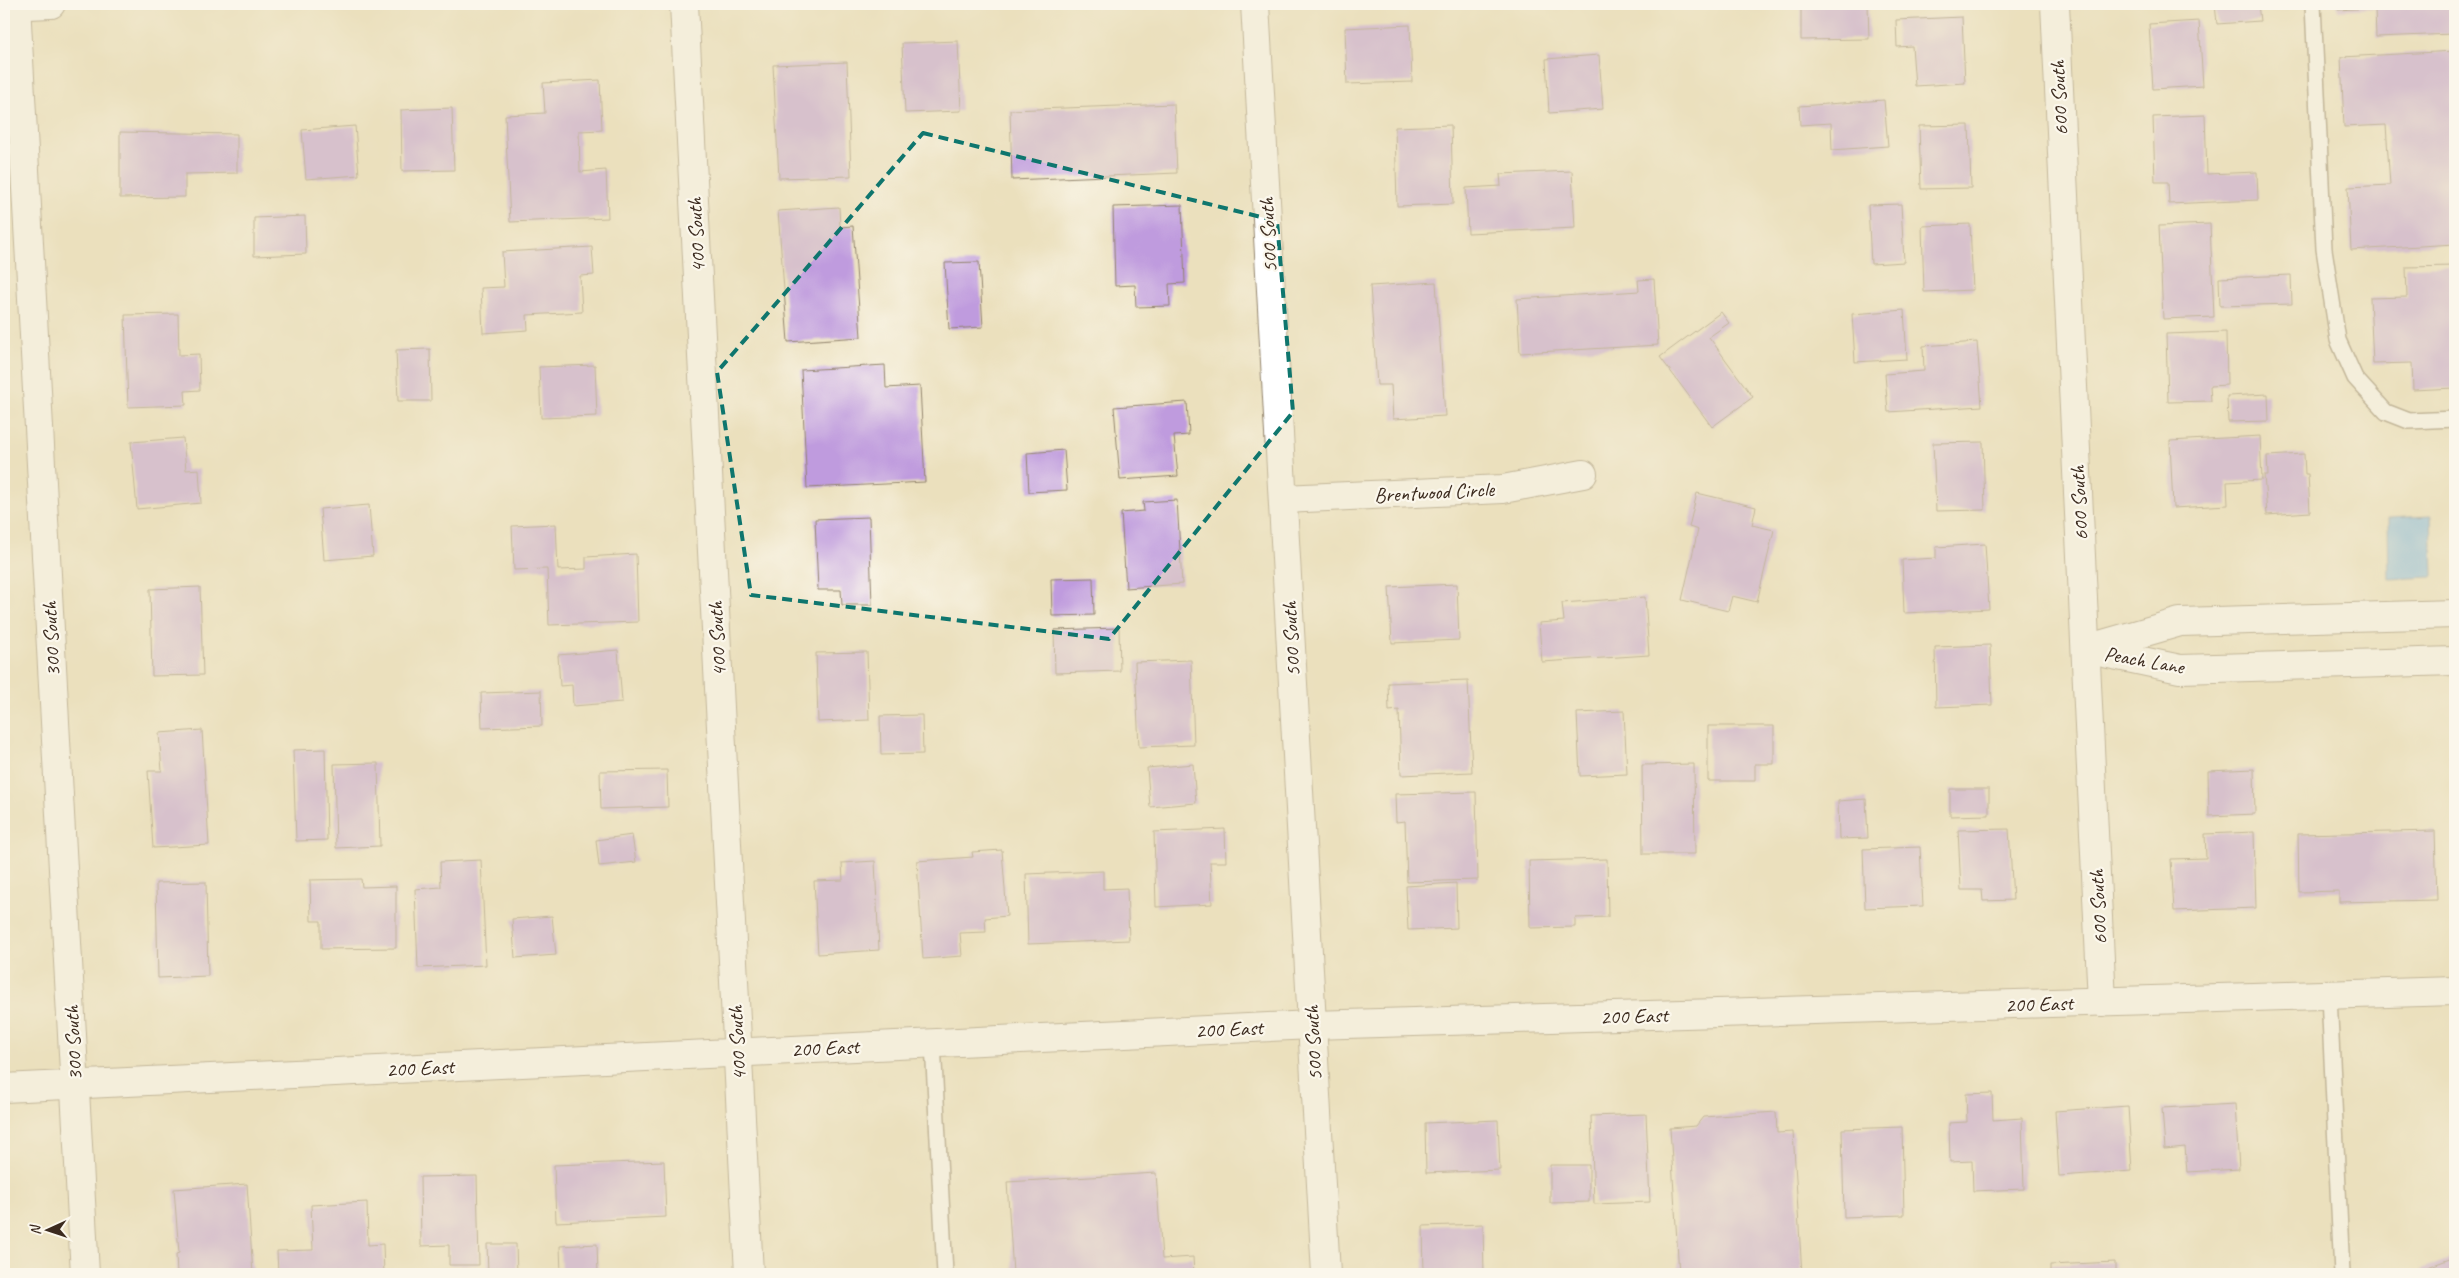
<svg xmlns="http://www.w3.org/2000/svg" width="2459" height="1278" font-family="Caveat,sans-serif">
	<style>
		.water { fill: #78b8ec; stroke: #5a7185 }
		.building { fill: #bf9bde }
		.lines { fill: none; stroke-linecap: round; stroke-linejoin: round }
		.lane-casing { stroke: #93856e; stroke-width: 18 }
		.street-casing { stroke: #93856e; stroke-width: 30 }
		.secondary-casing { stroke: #93856e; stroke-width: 30 }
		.lane { stroke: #fff; stroke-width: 15 }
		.street { stroke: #fff; stroke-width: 28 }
		.secondary { stroke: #fff; stroke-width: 28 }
		.marked { fill: none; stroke: #0f766e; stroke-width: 4; stroke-dasharray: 10 6; stroke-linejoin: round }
		.labels { text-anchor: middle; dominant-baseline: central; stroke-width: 4.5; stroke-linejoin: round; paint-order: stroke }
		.street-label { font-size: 21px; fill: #3b2a1e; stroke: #fbf7ec }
	</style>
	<rect width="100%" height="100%" fill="#fbf7ec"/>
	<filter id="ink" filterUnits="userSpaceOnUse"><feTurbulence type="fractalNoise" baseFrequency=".02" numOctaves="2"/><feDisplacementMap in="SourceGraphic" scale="10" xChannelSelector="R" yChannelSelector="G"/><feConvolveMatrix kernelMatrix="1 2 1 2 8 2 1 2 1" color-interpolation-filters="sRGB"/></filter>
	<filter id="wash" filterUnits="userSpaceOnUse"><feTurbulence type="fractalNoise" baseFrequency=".0096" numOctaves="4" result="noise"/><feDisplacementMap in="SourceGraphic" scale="20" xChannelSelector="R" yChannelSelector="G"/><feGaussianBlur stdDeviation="1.12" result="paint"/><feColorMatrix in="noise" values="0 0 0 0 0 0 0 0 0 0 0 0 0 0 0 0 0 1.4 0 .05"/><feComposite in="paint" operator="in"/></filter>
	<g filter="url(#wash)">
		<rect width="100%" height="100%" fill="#ebe0bd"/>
		<polygon class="water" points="2431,516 2433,577 2389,579 2388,518"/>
		<g id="blocks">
			<g class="building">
				<polygon points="1801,4 1868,4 1869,39 1801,40"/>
				<polygon points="2215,4 2258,4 2260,21 2217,24"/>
				<polygon points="2337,4 2452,4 2453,34 2376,37 2375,8 2338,10"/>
				<polygon points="1962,17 1965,83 1915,86 1912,46 1897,47 1896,20"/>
				<polygon points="2199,21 2203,86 2153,89 2149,24"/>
				<polygon points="1410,25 1412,82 1347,84 1345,28"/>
				<polygon points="958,41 961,111 905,113 902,43"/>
				<polygon points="2455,51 2455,244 2351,250 2348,187 2390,185 2386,125 2344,127 2341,57"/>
				<polygon points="1599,55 1603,109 1549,113 1546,59"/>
				<polygon points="847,62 851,176 779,178 773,65"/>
				<polygon points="600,80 602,130 579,131 580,172 606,170 608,218 510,222 505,115 545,113 543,83"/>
				<polygon points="1884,100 1888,146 1832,150 1831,123 1800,125 1799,106"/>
				<polygon points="1174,104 1177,173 1012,180 1010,110"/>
				<polygon points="452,108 454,170 402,171 401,110"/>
				<polygon points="2205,115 2207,174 2257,172 2258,200 2169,204 2168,182 2155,182 2153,117"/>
				<polygon points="1451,125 1453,204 1397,206 1395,127"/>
				<polygon points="1969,125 1971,188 1921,189 1919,126"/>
				<polygon points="355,126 359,175 306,179 302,130"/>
				<polygon points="120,132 237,134 237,173 185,174 185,197 120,198"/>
				<polygon points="1572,171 1575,228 1468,233 1466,188 1501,186 1500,174"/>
				<polygon points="1901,204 1904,262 1871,264 1868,205"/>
				<polygon points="1182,205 1185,283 1169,284 1170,306 1136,307 1135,285 1115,286 1113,207"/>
				<polygon points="839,207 840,227 853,226 861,337 788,342 778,211"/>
				<polygon points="305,216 306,254 254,256 254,218"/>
				<polygon points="1970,224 1973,290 1924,292 1922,226"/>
				<polygon points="2210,224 2214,317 2163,319 2159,226"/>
				<polygon points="592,247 594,275 580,276 582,312 527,315 528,330 483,333 481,288 504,287 502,252"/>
				<polygon points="979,262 983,327 949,329 945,263"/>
				<polygon points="2455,266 2455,388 2413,390 2412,363 2373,364 2370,298 2407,297 2406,267"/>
				<polygon points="2291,275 2292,304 2220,306 2219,278"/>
				<polygon points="1654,279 1658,345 1520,353 1517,299 1639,291 1638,280"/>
				<polygon points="1436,282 1445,416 1393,419 1391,385 1377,385 1370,286"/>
				<polygon points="1904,310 1907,359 1855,362 1852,314"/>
				<polygon points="1721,312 1729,323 1709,337 1753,397 1712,427 1660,357"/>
				<polygon points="178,314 179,355 199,354 200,390 185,391 186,405 128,407 125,315"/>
				<polygon points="2226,332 2227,385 2210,386 2211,401 2168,402 2166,334"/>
				<polygon points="1977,342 1982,406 1888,412 1885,374 1924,371 1923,346"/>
				<polygon points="430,349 431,401 398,401 396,350"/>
				<polygon points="595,365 597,416 541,418 539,367"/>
				<polygon points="885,365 886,388 920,386 925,482 807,488 801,370"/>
				<polygon points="2268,394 2269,421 2228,422 2227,396"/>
				<polygon points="1187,402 1189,435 1174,436 1178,476 1120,480 1114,407"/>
				<polygon points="2260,436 2262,480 2227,482 2228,505 2173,508 2170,441"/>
				<polygon points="183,438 186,470 199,469 201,503 137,509 131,442"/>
				<polygon points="1983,442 1985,510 1936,511 1933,443"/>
				<polygon points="1064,450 1067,490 1029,492 1027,453"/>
				<polygon points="2304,454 2305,474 2308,474 2310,512 2267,515 2264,475 2268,475 2267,456"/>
				<polygon points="1697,493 1756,507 1752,525 1774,530 1757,602 1732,596 1728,611 1682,600 1698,530 1689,527"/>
				<polygon points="1177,500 1182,584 1126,588 1121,513 1144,511 1143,502"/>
				<polygon points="369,505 373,556 324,560 320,509"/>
				<polygon points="869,517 872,605 842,605 841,590 818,590 815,519"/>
				<polygon points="556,524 558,570 586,569 586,557 636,554 638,622 549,625 547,569 514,570 512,526"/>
				<polygon points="1985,544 1989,609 1904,613 1902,560 1936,558 1936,547"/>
				<polygon points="1093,578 1094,615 1052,616 1051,579"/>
				<polygon points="1457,584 1459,640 1392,643 1389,587"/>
				<polygon points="200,587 203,675 152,676 150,589"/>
				<polygon points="1645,597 1649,655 1542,662 1539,623 1564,621 1562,603"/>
				<polygon points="1119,628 1120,671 1055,673 1054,630"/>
				<polygon points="1990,645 1992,705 1936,707 1935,647"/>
				<polygon points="618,650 622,702 573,706 572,685 560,686 558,655"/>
				<polygon points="867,652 869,720 818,722 816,653"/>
				<polygon points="1191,660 1194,745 1139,747 1135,662"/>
				<polygon points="1468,680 1472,772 1401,775 1399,710 1389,711 1388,683"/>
				<polygon points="541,691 542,726 482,728 481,693"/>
				<polygon points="1624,711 1627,774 1580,776 1577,713"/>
				<polygon points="922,715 923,754 881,755 880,716"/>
				<polygon points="1708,726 1774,726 1774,764 1755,764 1755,781 1708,781"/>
				<polygon points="202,730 209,845 153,848 148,771 162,771 159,733"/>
				<polygon points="325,749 327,840 296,841 293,750"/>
				<polygon points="378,763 380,846 336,848 334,764"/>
				<polygon points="1193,764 1196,803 1150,807 1147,768"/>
				<polygon points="1694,764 1695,854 1643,854 1642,765"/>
				<polygon points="2254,769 2255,814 2209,816 2208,771"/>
				<polygon points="667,770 668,807 601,809 600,771"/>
				<polygon points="1950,789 1989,789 1989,815 1950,816"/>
				<polygon points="1476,792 1478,880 1407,882 1405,821 1396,822 1395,794"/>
				<polygon points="1866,799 1868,838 1839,839 1838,801"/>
				<polygon points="1225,829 1226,862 1210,862 1212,904 1156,907 1154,832"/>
				<polygon points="2009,829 2013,900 1983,901 1982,890 1961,890 1958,830"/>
				<polygon points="2435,831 2437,900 2339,902 2339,891 2299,892 2298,834"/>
				<polygon points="2254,832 2256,908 2174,911 2171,859 2206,858 2205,834"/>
				<polygon points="632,835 636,862 599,866 596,840"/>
				<polygon points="1920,847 1923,906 1865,908 1863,849"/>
				<polygon points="1002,850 1007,916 985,918 986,932 960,933 962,956 923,959 917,861 973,857 972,852"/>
				<polygon points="1607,859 1608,917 1575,918 1575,927 1530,928 1529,861"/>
				<polygon points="481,860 486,965 418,968 415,889 441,887 440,862"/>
				<polygon points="875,861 879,950 818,954 814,881 843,880 842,863"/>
				<polygon points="1103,871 1103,889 1127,888 1129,940 1028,944 1026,874"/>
				<polygon points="361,879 362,887 396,886 396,948 321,949 321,921 311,921 310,880"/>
				<polygon points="206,882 208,976 158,978 156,883"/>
				<polygon points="1456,883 1457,928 1408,930 1406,886"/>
				<polygon points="552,916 556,955 515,958 512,919"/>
				<polygon points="1992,1093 1993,1120 2022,1118 2024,1189 1973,1191 1972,1161 1950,1162 1949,1123 1967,1122 1966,1094"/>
				<polygon points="2235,1104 2239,1169 2187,1172 2185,1147 2165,1149 2162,1108"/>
				<polygon points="2128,1106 2132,1171 2059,1176 2055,1111"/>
				<polygon points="1776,1112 1777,1133 1793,1132 1802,1274 1679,1274 1670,1128 1696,1126 1703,1117"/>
				<polygon points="1646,1114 1650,1202 1594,1204 1591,1116"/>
				<polygon points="1498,1120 1500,1170 1426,1173 1425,1123"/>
				<polygon points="1902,1127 1904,1215 1844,1217 1842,1129"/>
				<polygon points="664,1161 666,1217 556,1222 554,1165"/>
				<polygon points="1550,1165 1589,1165 1589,1202 1550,1203"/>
				<polygon points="1156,1173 1162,1259 1193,1257 1194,1274 1038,1274 1038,1271 1013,1273 1007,1182"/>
				<polygon points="477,1176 479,1265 449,1265 449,1245 421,1246 420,1177"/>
				<polygon points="247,1184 253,1274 177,1274 176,1254 179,1253 174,1189"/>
				<polygon points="367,1202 368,1245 383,1244 384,1274 278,1274 277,1251 313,1250 311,1205"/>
				<polygon points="1483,1224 1484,1274 1424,1274 1423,1226"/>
				<polygon points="487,1244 516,1244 517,1274 488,1274"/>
				<polygon points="597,1244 598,1274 561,1274 560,1246"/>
				<polygon points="2455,1257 2455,1274 2422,1274 2420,1270"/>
				<polygon points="2115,1262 2115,1274 2050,1274 2050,1265"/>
			</g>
		</g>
	</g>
	<g filter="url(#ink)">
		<use href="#blocks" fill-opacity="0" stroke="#93856e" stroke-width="1"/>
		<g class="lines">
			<defs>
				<g id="lane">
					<polyline points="2313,4 2324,249 2338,340 2355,378 2386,412 2409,421 2455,419"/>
					<polyline points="2329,995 2342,1274"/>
					<polyline points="933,1043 945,1274"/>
				</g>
				<g id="street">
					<polyline points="16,4 85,1274"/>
					<polyline points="684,4 749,1274"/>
					<polyline points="2055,4 2102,1002"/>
					<polyline points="4,6 51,4"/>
					<polyline points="1283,499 1503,489 1583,474"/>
					<polyline points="2086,649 2180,622 2455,614"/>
					<polyline points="2090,650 2180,669 2455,661"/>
					<polyline points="4,1088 1312,1025"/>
				</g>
				<g id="secondary">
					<polyline points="1255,4 1326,1274"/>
					<polyline points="1312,1025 2455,991"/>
				</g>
			</defs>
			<use href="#lane" class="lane-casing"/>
			<use href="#street" class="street-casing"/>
			<use href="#secondary" class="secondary-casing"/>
			<use href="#lane" class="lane"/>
			<use href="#street" class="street"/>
			<use href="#secondary" class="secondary"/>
		</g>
	</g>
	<path d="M0 0H2459V1278H0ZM 923,133 L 1277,221 L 1293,412 L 1109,639 L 751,595 L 717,372 Z" fill="#ebe0bd" fill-opacity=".55" fill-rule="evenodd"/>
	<path class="marked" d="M 923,133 L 1277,221 L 1293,412 L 1109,639 L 751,595 L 717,372 Z"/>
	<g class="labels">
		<g class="street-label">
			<text transform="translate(2059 98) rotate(-93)">600 South</text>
			<text transform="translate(696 235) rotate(-93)">400 South</text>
			<text transform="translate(1268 235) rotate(-93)">500 South</text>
			<text transform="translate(1434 492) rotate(-3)">Brentwood Circle</text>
			<text transform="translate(2079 503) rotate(-93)">600 South</text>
			<text transform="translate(51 639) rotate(-93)">300 South</text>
			<text transform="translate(717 639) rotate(-93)">400 South</text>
			<text transform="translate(1291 639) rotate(-93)">500 South</text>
			<text transform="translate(2144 660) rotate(10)">Peach Lane</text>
			<text transform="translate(2098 907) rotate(-93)">600 South</text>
			<text transform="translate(2039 1004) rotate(-2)">200 East</text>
			<text transform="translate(1634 1016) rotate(-2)">200 East</text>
			<text transform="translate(1229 1029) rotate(-3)">200 East</text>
			<text transform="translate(73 1043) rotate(-93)">300 South</text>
			<text transform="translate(737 1043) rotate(-93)">400 South</text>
			<text transform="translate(1313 1043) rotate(-93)">500 South</text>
			<text transform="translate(825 1048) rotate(-3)">200 East</text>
			<text transform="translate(420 1068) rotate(-3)">200 East</text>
		</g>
	</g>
	<rect width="2459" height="1278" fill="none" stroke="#fbf7ec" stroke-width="20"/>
	<g transform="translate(48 1230) rotate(267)" stroke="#fbf7ec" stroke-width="4" paint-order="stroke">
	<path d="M0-4L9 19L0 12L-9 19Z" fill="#3b2a1e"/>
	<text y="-8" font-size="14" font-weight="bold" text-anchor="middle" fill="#3b2a1e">N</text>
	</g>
</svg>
